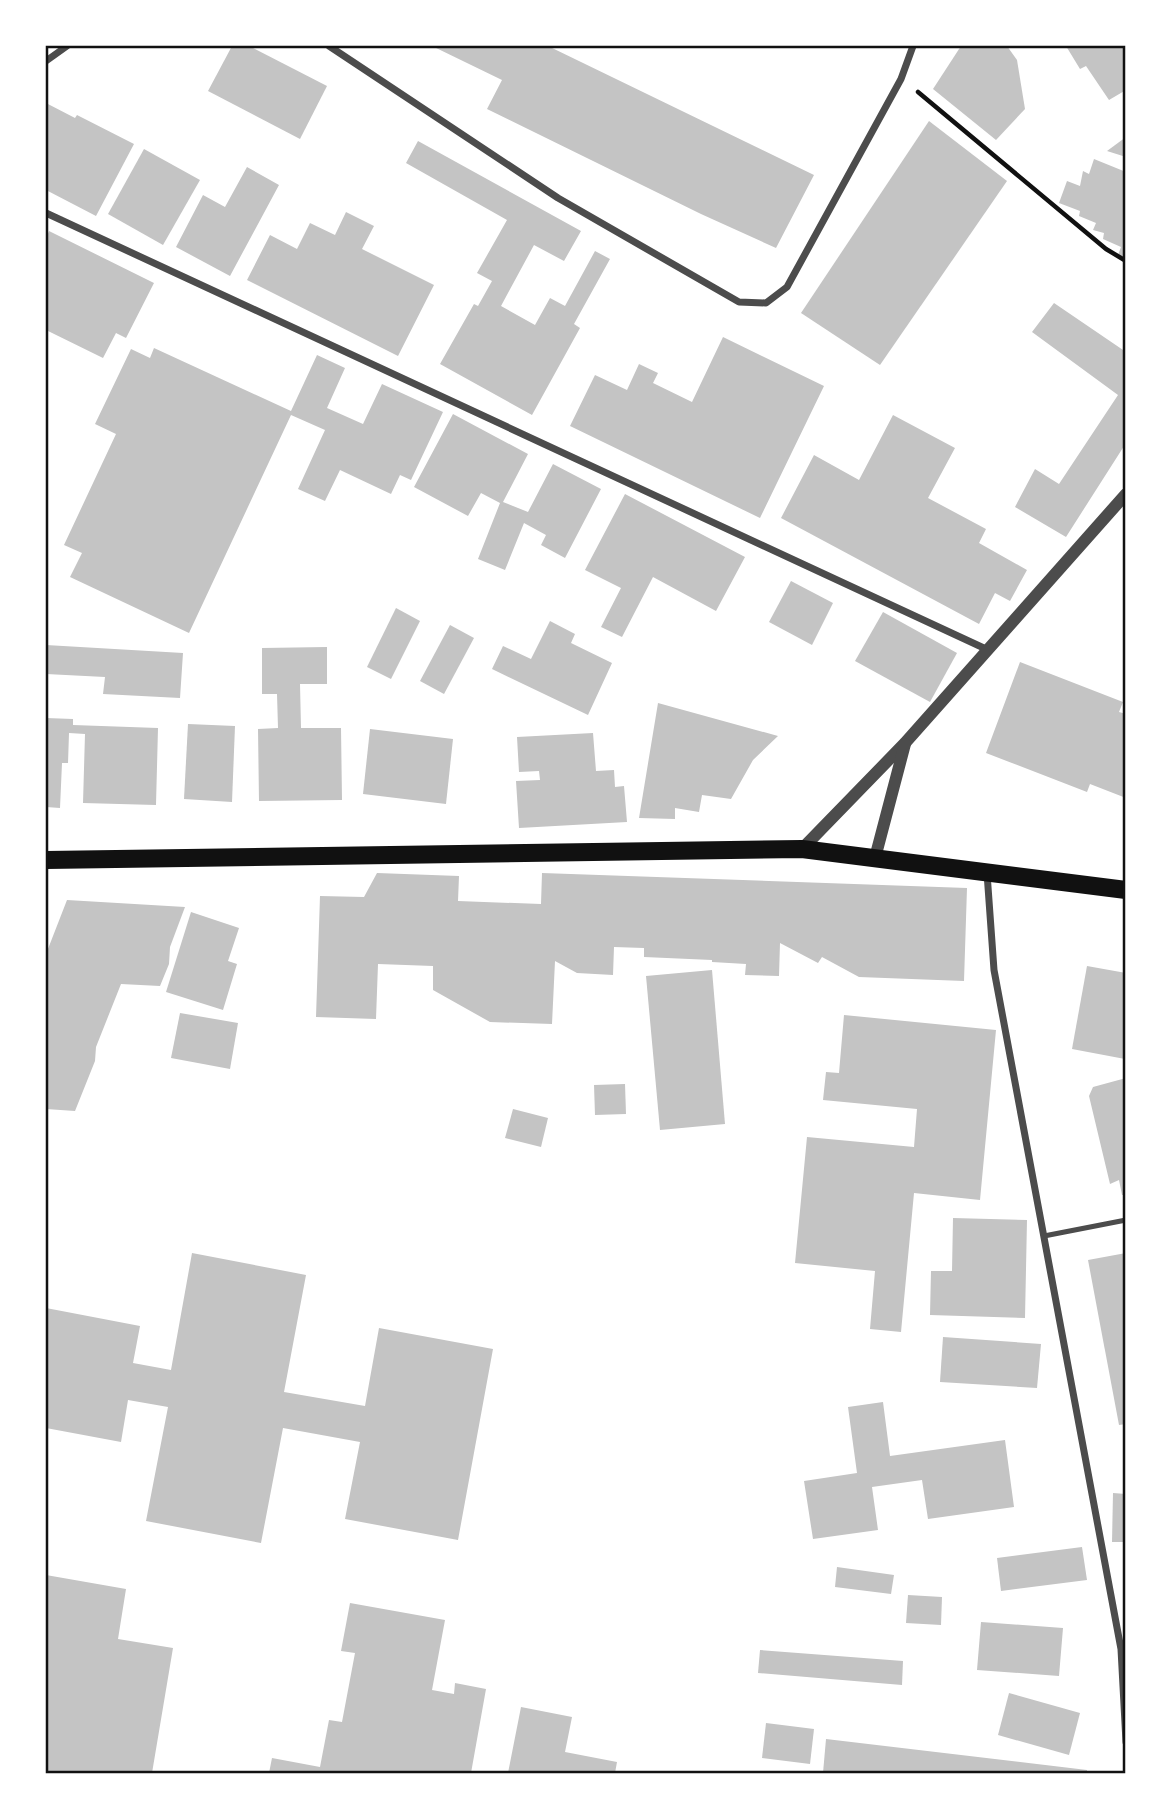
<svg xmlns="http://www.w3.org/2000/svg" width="1171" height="1819" font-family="Cabin,sans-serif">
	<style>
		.building { fill: #c4c4c4 }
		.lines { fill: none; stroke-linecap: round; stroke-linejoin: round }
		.path { stroke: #111; stroke-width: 4.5 }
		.service { stroke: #4c4c4c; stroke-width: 5 }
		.minor { stroke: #4c4c4c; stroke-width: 7 }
		.tertiary { stroke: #4c4c4c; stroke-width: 12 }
		.primary { stroke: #111; stroke-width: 18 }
		.neatline { fill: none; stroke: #111; stroke-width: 2.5 }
	</style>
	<rect width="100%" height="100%" fill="#fff"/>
	<g class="building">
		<polygon points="232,46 249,46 327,86 300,139 208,91"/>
		<polygon points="432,46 548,46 814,175 776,248 701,214 487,109 502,80"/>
		<polygon points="961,46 1007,46 1017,60 1025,109 996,140 933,89"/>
		<polygon points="1066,46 1126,46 1126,90 1109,100 1086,66 1080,69"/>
		<polygon points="46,103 75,118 77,115 134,144 96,216 46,190"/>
		<polygon points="929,121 1007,181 880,365 801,313"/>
		<polygon points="1126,137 1126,157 1107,151"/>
		<polygon points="418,141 581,231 564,261 534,245 501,306 535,325 550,298 565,306 595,251 610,259 574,324 580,328 532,415 440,364 474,304 478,306 492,281 477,273 507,220 406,163"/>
		<polygon points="144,149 200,180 163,245 108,214"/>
		<polygon points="1094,159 1126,172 1126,258 1118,255 1121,247 1103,239 1104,233 1093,230 1096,223 1079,216 1080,211 1059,203 1067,181 1080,186 1083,171 1089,174"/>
		<polygon points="247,167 279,185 230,276 176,247 203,195 225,207"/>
		<polygon points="346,212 374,226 362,249 434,285 398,356 247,280 270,235 297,249 310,223 335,235"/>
		<polygon points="49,231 154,283 126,338 116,333 103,358 46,330 46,239"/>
		<polygon points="1054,303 1126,352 1126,443 1066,537 1015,507 1035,469 1059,484 1118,395 1032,332"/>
		<polygon points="723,337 824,386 760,518 570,426 595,375 627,390 639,364 658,373 653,383 692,402"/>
		<polygon points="154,348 291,411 317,355 345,368 327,408 363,424 382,384 443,412 411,480 400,475 391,494 340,470 325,501 298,489 325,430 291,415 189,633 70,577 82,553 64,545 116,434 95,424 131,349 150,358"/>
		<polygon points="453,414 528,454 503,502 528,512 553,464 601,489 565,558 541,545 546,535 524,523 505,570 478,559 500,503 481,493 468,516 414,487"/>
		<polygon points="893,415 955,448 928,498 986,529 979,543 1027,570 1010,601 995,593 979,624 781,518 814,455 859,480"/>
		<polygon points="625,494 745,557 716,611 653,577 622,637 601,627 621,588 585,570"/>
		<polygon points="791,581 833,603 812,645 769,622"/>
		<polygon points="396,608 420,621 391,679 367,667"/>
		<polygon points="883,612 957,653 930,702 855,661"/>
		<polygon points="550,621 575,634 571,643 612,663 588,715 492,669 503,646 531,659"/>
		<polygon points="450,625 474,638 444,694 420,681"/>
		<polygon points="46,645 183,653 180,698 103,694 105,677 46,674"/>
		<polygon points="327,647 327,684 300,684 301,728 341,728 342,800 259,801 258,729 278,728 277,694 262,694 262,648"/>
		<polygon points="1020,662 1123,702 1119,712 1126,714 1126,798 1090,784 1087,792 986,753"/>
		<polygon points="658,703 778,736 753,760 731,799 702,795 699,812 675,808 675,819 639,818"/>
		<polygon points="46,718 73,719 73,725 158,728 156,805 83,803 85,734 69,733 68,763 62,763 60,808 46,807"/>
		<polygon points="188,724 235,726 232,802 184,799"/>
		<polygon points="370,729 453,739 446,804 363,794"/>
		<polygon points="593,733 596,771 614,770 615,787 624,786 627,822 519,828 516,781 540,780 539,771 519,772 517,737"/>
		<polygon points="377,873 459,876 458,901 541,904 542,873 967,888 964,981 859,977 822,957 818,963 780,943 779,976 745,975 746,964 712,962 712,960 644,957 644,948 614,947 613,975 577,973 555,961 552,1024 490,1022 433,990 433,966 378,964 376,1019 316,1017 320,896 364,897"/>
		<polygon points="67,900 185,907 170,947 169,964 160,986 121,984 96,1047 95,1061 75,1111 46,1109 46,954"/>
		<polygon points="191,912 239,928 228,961 237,964 223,1010 166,992"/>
		<polygon points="1087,966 1126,973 1125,1059 1072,1049"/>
		<polygon points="712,970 725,1124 660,1130 646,976"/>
		<polygon points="180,1013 238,1023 230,1069 171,1058"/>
		<polygon points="844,1015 996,1030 980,1200 914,1193 901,1332 870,1329 875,1271 795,1263 807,1137 914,1147 917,1109 823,1100 826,1072 839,1073"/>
		<polygon points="1126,1078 1126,1195 1122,1195 1119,1180 1110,1184 1089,1096 1093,1087"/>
		<polygon points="625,1084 626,1114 595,1115 594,1085"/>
		<polygon points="513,1109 548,1118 541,1147 505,1138"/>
		<polygon points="953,1218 1027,1220 1025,1318 930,1315 931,1271 952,1271"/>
		<polygon points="192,1253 306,1275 284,1392 365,1406 379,1328 493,1349 458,1540 345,1519 360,1442 283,1428 261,1543 146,1521 168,1407 128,1400 121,1442 46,1428 46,1308 140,1326 133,1363 171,1370"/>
		<polygon points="1126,1253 1126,1424 1119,1425 1088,1260"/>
		<polygon points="943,1337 1041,1344 1037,1388 940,1382"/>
		<polygon points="883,1402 890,1456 1005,1440 1014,1507 928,1519 922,1480 872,1487 878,1530 813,1539 804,1481 857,1473 848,1407"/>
		<polygon points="1113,1493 1126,1494 1126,1542 1112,1542"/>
		<polygon points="1082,1547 1087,1580 1001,1591 997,1558"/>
		<polygon points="837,1567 894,1575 891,1594 835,1587"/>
		<polygon points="46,1575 126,1589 118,1639 173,1648 152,1773 46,1773"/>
		<polygon points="908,1595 942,1597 941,1625 906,1623"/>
		<polygon points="350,1603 445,1620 432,1690 454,1694 455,1683 486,1689 471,1773 269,1773 272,1758 320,1767 329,1720 342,1722 355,1653 341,1651"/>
		<polygon points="981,1622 1063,1628 1059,1676 977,1670"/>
		<polygon points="760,1650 903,1661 902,1685 758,1673"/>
		<polygon points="1009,1693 1080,1713 1069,1755 998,1735"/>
		<polygon points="521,1707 572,1717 565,1752 617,1762 615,1773 508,1773"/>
		<polygon points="766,1723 814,1729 810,1764 762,1758"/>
		<polygon points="826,1739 1087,1770 1087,1773 823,1773"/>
	</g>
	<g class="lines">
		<polyline class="path" points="918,92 1106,249 1126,261"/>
		<polyline class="service" points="1044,1236 1126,1220"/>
		<g class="minor">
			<polyline points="329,46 558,198 739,302 766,303 787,287 901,79 913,46"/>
			<polyline points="46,61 67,46"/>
			<polyline points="46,213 986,649"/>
			<polyline points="987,873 994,970 1121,1649 1126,1742"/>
		</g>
		<g class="tertiary">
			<polyline points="802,849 905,743 1126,494"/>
			<polyline points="875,858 905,744"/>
		</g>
		<polyline class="primary" points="46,860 802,849 1126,890"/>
	</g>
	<rect width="1171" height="1819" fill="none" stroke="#ffffff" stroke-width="94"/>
	<rect x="47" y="47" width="1077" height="1725" class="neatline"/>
</svg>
